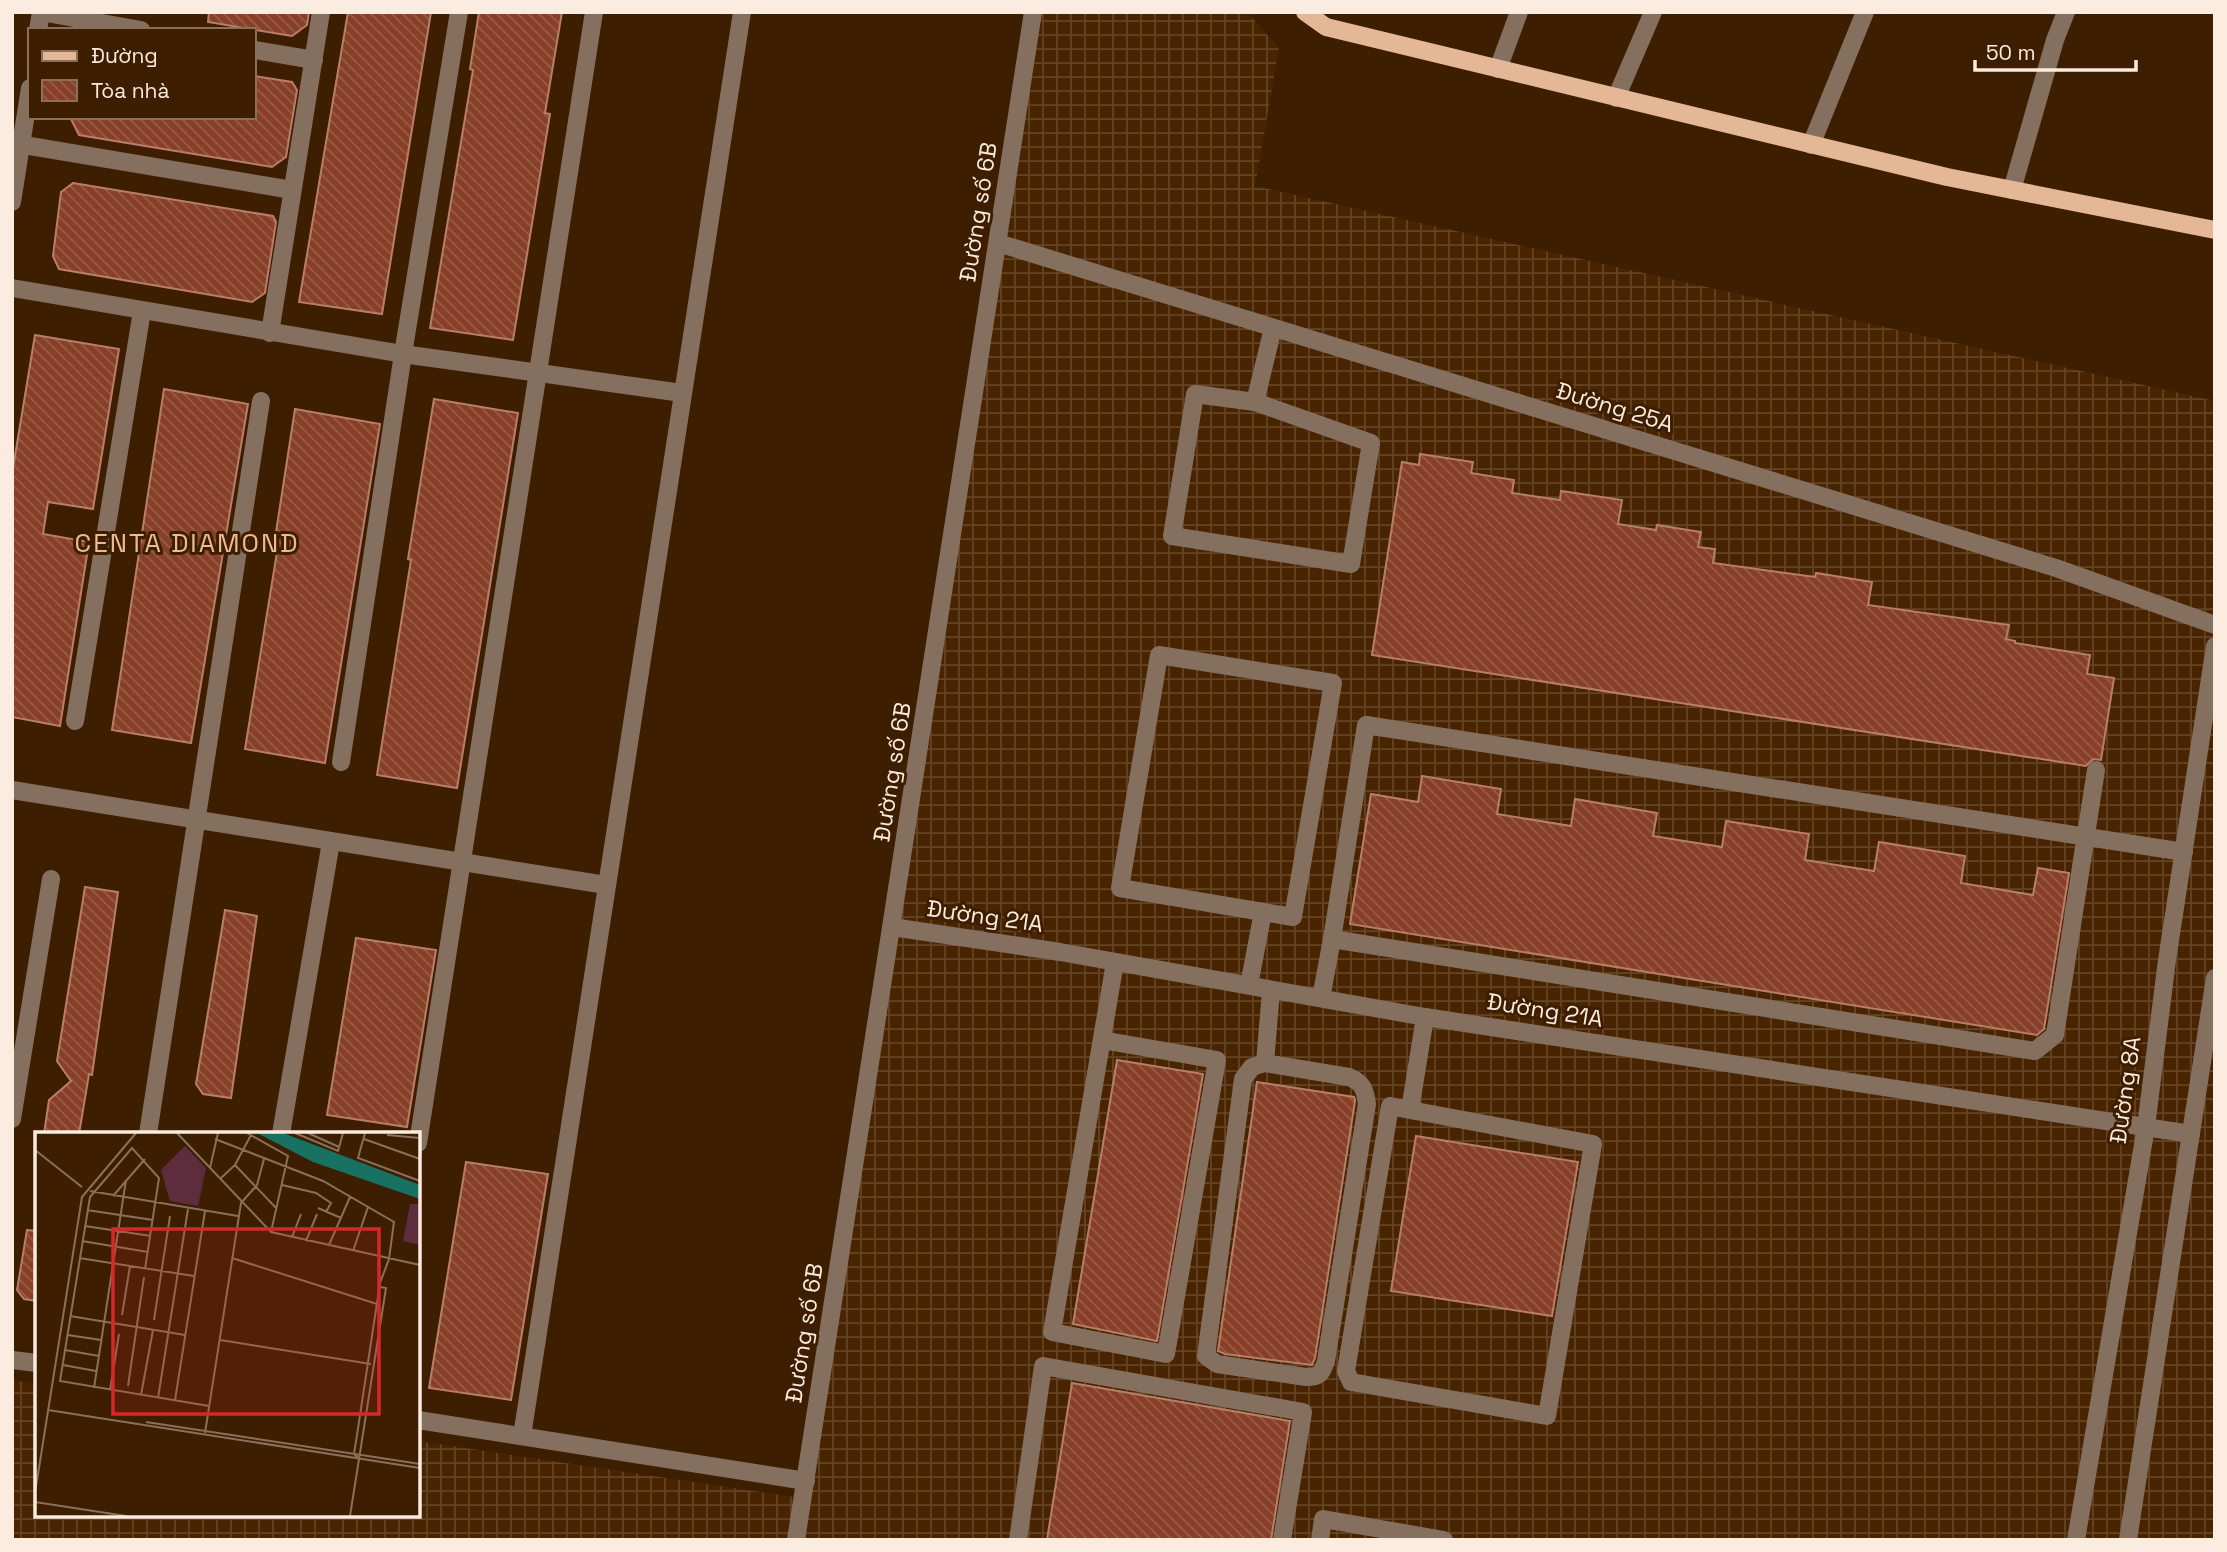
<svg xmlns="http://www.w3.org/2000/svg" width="2227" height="1552" font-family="'Space Grotesk',sans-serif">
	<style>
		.industrial { fill: url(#industrial-grid) }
		.building { fill: url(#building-back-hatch); stroke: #b97e6a; stroke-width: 2 }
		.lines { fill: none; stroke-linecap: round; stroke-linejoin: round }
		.minor { stroke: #857060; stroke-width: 18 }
		.major { stroke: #e4b897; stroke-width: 18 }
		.labels { text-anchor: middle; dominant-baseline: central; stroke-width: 6; stroke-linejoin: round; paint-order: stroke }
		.street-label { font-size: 23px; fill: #fcebdf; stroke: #3e1e01 }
		.quarter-label { font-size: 26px; letter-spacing: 2px; fill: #edba92; stroke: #3e1e01 }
		.inset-road { fill: none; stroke: #8a705a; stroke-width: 2 }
		.view { fill: #d62828; fill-opacity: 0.15; stroke: #d62828; stroke-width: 3.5 }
		.inset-edge { fill: none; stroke: #fcebdf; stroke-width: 3.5 }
	</style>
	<defs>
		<pattern id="industrial-grid" width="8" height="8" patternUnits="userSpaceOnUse" patternTransform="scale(1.75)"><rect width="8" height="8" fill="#492400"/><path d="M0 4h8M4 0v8" fill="none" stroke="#644425"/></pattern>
		<pattern id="building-back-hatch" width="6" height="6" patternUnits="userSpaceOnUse" patternTransform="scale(1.75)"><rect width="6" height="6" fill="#874027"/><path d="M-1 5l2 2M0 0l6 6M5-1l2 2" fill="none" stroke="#995c46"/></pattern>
	</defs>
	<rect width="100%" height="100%" fill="#3e1e01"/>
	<polygon class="industrial" points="1041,12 1247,12 1279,48 1255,186 2215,401 2215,1540 12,1540 12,1380 37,1384 37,1515 418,1515 418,1441 807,1499"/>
	<g class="building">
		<polygon points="209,12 309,12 307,25 292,36 208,22"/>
		<polygon points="348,12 431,12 382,314 299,302"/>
		<polygon points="479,12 562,12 545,113 550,114 513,340 430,328 473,70 470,69"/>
		<polygon points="254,76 292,82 297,90 286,157 272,167 79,135 70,117 254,117"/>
		<polygon points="73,183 273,216 276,222 265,293 252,302 59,269 53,256 61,192"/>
		<polygon points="35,335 119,349 93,509 48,502 43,534 89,542 60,726 12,717 12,474"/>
		<polygon points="164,389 248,404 191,743 112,730"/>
		<polygon points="434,399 518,413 457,788 377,775 411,560 408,559"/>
		<polygon points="295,409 380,424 325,763 245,749 278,546 274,545"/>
		<polygon points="1420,454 1473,462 1471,473 1514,480 1512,493 1560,500 1561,491 1622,500 1618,524 1656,530 1657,525 1701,532 1698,547 1715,549 1713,563 1815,577 1816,573 1872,582 1868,605 2009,625 2006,639 2015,641 2015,643 2090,655 2087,674 2114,678 2101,760 2093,759 2086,766 1372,655 1402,462 1419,465"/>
		<polygon points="1422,776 1501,789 1497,814 1571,826 1575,799 1657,813 1653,836 1722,847 1726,821 1809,834 1805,860 1874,871 1879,842 1965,856 1961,883 2033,895 2038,868 2069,873 2044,1029 2037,1035 1350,924 1371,794 1418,802"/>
		<polygon points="85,887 118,892 92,1075 89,1074 79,1134 44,1134 49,1100 71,1081 57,1061"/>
		<polygon points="225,910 257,916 231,1098 203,1094 196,1084"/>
		<polygon points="356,938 436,950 407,1127 327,1115"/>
		<polygon points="1117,1060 1203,1074 1157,1341 1073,1324"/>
		<polygon points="1257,1082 1354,1097 1355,1101 1315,1358 1312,1365 1225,1354 1218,1351"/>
		<polygon points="1416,1136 1578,1162 1552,1316 1391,1291"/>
		<polygon points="466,1162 548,1174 511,1400 429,1388"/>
		<polygon points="27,1230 37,1231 37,1301 24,1299 17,1290"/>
		<polygon points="1072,1383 1290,1421 1271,1540 1047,1540"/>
	</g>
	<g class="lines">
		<g class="minor">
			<polyline points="41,12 141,30"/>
			<polyline points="38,30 41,12"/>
			<polyline points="254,50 314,60"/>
			<polyline points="1498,69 1519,12"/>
			<polyline points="1616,98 1653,12"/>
			<polyline points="12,143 292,190"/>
			<polyline points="1811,145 1865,12"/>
			<polyline points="2012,190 2055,40 2066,12"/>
			<polyline points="12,202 30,88"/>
			<polyline points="998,243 2056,568 2215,625"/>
			<polyline points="12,288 403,354 682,393"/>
			<polyline points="270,333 321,12"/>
			<polyline points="1255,402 1371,443 1351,564 1172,536 1195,394 1255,402 1273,328"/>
			<polyline points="75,721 142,311"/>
			<polyline points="341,762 403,354 459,12"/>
			<polyline points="12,790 606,885"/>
			<polyline points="892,927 1060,952 1425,1017 2191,1134"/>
			<polyline points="1332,939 1366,725 2184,852"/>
			<polyline points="1249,985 1263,912 1120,888 1159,655 1333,683 1293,917 1263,912"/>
			<polyline points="1321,998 1332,939 2035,1051 2055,1035 2096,770"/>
			<polyline points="1102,1040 1217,1060 1166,1354 1052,1332 1115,962"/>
			<path d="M 1265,1063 L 1349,1077 C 1363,1083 1365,1089 1367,1104 L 1326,1361 C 1322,1373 1320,1377 1306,1377 L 1217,1364 L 1206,1356 L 1243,1079 L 1252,1067 L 1265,1063 L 1271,990"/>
			<polyline points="1410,1110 1593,1144 1547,1416 1351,1382 1346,1371 1390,1106 1410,1110 1425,1017"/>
			<polyline points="12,1119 51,879"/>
			<polyline points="148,1134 261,401"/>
			<polyline points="281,1134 331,842"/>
			<polyline points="418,1143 594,12"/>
			<polyline points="12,1360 37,1363"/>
			<polyline points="418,1420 806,1481"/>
			<polyline points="522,1436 742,12"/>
			<polyline points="796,1540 1033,12"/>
			<polyline points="1018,1540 1043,1366 1303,1412 1282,1540"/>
			<polyline points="1320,1540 1323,1519 1444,1540"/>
			<polyline points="2076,1540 2146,1127 2167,960 2215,646"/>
			<polyline points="2128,1540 2215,978"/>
		</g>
		<polyline class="major" points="1305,12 1326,27 1947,177 2215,230"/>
	</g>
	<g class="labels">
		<g class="street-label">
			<text transform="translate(978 212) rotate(-81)">Đường số 6B</text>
			<text transform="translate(1615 407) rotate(17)">Đường 25A</text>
			<text transform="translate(892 772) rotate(-81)">Đường số 6B</text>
			<text transform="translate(985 916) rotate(8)">Đường 21A</text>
			<text transform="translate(1545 1010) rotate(9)">Đường 21A</text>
			<text transform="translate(2125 1090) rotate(-82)">Đường 8A</text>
			<text transform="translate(804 1333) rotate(-81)">Đường số 6B</text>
		</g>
		<g class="quarter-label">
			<text x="187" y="543">CENTA DIAMOND</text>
		</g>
	</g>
	<g transform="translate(35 1132)">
		<rect width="385" height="385" fill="#3e1e01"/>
		<path d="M 150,14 L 171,36 L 163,74 L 135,69 L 126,38 ZM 375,72 L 385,72 L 385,113 L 368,109 Z" fill="#5d2d3e"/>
		<path d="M 222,1 L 248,1 L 385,53 L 385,67 L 278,30 Z" fill="#177264"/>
		<path class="inset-road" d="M 142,1 L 236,100 L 385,133M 212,1 L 253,24 L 236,100M 260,1 L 303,19 L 308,1M 273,1 L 304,15M 330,1 L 323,26 L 385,49M 352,3 L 385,6M 180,7 L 288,49 L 359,90 L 354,127 L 345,151 L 322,303 L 319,322 L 324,327M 329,7 L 385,27M 0,18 L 47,55M 200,33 L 242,77M 175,36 L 183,1M 185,47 L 200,33 L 216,3M 247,53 L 281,61 L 296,71 L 291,80M 55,59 L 203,84M 78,64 L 110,27M 283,76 L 306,86M 52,78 L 118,88M 50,94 L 116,104M 257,105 L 266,82M 47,109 L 113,120M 271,109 L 282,82M 294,113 L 315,65M 318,119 L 333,75M 44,126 L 159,144M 197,126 L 342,172M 110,137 L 124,46 L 97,16 L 55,65 L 25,249 L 174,274M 87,183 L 95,134M 35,184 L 150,203M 119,188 L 135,84M 33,203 L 66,208M 185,208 L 336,232M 30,218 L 64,224M 28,233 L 61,239M 93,254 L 109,145M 59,256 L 91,48M 75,258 L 84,202M 106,263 L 118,198M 123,266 L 153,77M 140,268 L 170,79M 13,278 L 385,336M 111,290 L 385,332M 170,301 L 206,71 L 222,53 L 229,27M 0,361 L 47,65 L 101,1M 0,370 L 91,384M 315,384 L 351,156 L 345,155"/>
		<path class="view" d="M 78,97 L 344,97 L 344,282 L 78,282 Z"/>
		<rect width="385" height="385" class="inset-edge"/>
	</g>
	<rect width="2227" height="1552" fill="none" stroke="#fcebdf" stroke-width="28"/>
	<rect x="28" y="28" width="228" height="91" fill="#3e1e01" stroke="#8a705a" stroke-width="2"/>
	<rect x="42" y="51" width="35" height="10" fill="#e4b897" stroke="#8a705a" stroke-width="2"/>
	<text x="91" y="63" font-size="21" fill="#fcebdf">Đường</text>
	<rect x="42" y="80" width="35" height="21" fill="url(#building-back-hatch)" stroke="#8a705a" stroke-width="2"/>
	<text x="91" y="98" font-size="21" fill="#fcebdf">Tòa nhà</text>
	<path d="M1975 60v10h161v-10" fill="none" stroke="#fcebdf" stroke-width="3.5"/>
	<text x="1986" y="60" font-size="21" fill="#fcebdf" stroke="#3e1e01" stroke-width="5" paint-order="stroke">50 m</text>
</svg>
